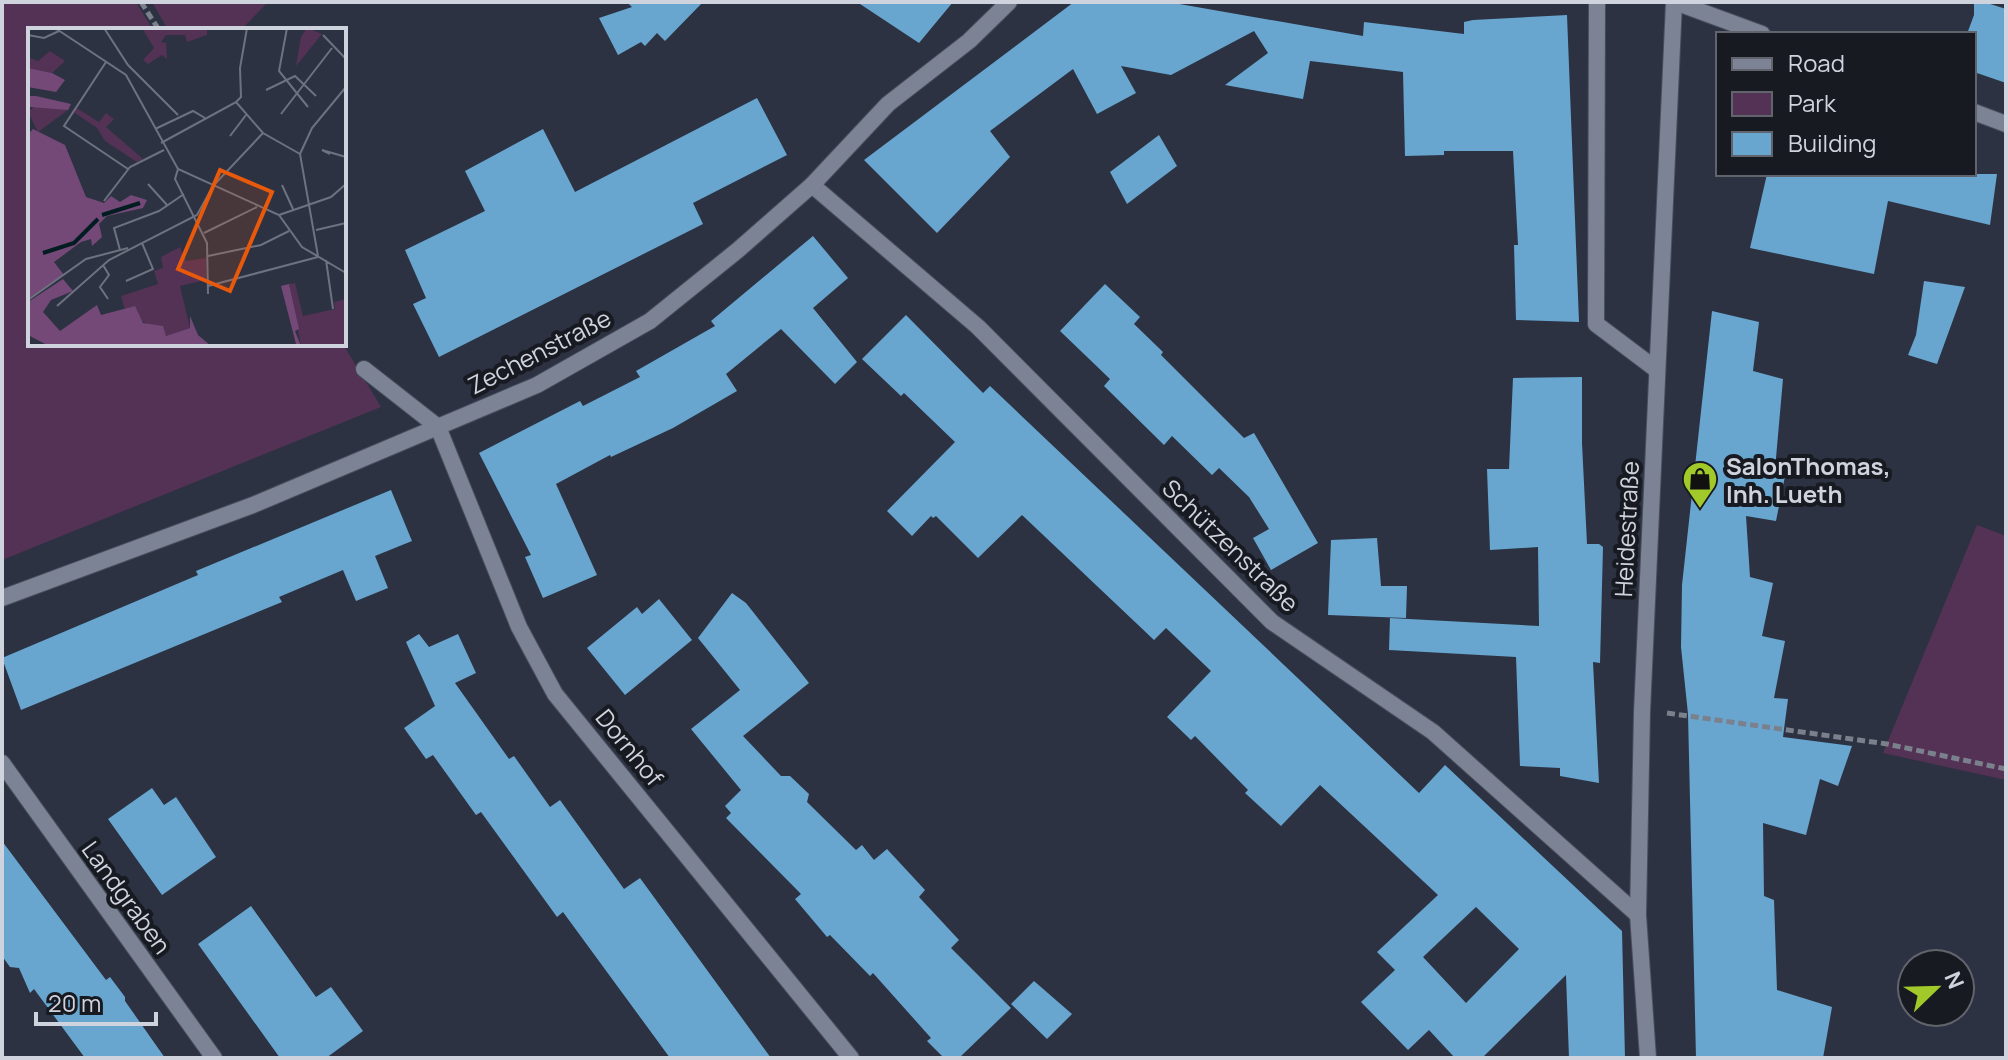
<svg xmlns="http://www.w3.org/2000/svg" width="2008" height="1060" font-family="Manrope,sans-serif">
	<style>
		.green { fill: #533255 }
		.building { fill: #68a6cf; fill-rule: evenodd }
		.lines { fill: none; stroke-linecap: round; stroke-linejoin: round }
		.service-casing { stroke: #484e5b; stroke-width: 18 }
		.minor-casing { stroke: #484e5b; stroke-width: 18 }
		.path { stroke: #7b808d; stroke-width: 5; stroke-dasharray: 8 4; stroke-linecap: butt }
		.service { stroke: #7b8395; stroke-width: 16 }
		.minor { stroke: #7b8395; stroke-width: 16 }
		.labels { text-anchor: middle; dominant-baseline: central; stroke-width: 8; stroke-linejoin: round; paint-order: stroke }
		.street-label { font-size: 24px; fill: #cfd3dd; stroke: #171a21 }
		.poi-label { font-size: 24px; font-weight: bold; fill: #cfd3dd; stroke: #171a21; text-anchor: start }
		.inset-river { fill: none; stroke: #011d22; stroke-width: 4 }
		.inset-road { fill: none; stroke: #6d7280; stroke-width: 2 }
		.view { fill: #e8590c; fill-opacity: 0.15; stroke: #e8590c; stroke-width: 4 }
		.inset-edge { fill: none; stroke: #cfd3dd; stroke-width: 4 }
	</style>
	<rect width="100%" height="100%" fill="#2c3242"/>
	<g class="green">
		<polygon points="2,2 136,2 153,30 30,30 30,344 343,344 381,407 2,560"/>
		<polygon points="152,2 268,2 241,30 168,30"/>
		<polygon points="1977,525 2006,536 2006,780 1883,753"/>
	</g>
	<g class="building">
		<polygon points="627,2 703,2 665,41 657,33 645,46 641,42 618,55 599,18 632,7"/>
		<polygon points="857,2 953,2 919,43"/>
		<polygon points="1074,2 1168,2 1363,36 1364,22 1464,34 1464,22 1473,20 1567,15 1579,322 1516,320 1514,245 1518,245 1513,151 1444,151 1444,155 1405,156 1403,72 1310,61 1303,99 1225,85 1268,53 1254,31 1171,75 1121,66 1136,93 1097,114 1073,69 990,131 1010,157 937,233 864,160"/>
		<polygon points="1974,2 1984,2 2006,9 2006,83 1974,72 1974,34 1967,34 1974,15"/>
		<polygon points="757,98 787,155 693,203 703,224 439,357 413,304 426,298 405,250 485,211 465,171 543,129 575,192"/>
		<polygon points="1159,135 1177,166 1127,204 1110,172"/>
		<polygon points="1767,174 1997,174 1990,225 1888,201 1874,274 1750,248"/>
		<polygon points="813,236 848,278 813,308 857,362 835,384 781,329 726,374 737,391 673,428 611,457 610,455 556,484 597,575 543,598 525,557 531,555 479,453 580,401 583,406 640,377 636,371 715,326 711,321"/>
		<polygon points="1924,281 1965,287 1937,364 1908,355 1916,335"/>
		<polygon points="1105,284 1140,317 1134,324 1163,352 1161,355 1244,438 1254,433 1318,543 1271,570 1253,538 1269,529 1249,497 1219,468 1212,475 1172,436 1164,445 1104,386 1110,379 1060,331"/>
		<polygon points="1712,311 1759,322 1753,371 1783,379 1775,469 1786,471 1776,521 1746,516 1750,577 1773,583 1762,636 1785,641 1774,698 1788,699 1783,737 1852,746 1838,786 1820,779 1806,835 1763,823 1764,896 1774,900 1777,990 1832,1007 1823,1058 1696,1058 1688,714 1681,647 1682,585"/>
		<path d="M 906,315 L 983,393 L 990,386 L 1419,793 L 1445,765 L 1622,931 L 1625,1058 L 1569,1058 L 1566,975 L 1482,1058 L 1455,1058 L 1429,1030 L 1408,1050 L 1361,1002 L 1395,970 L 1377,952 L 1438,895 L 1320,785 L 1281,826 L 1245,793 L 1248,790 L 1195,736 L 1191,740 L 1167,717 L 1211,671 L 1166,628 L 1154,640 L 1022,515 L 978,558 L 936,516 L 933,518 L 931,516 L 912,536 L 887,511 L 955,442 L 904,393 L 901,396 L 862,359 ZM 1476,907 L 1519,949 L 1466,1003 L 1423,957 Z"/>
		<polygon points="1582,377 1582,443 1587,544 1599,544 1603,547 1600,663 1593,662 1599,783 1560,776 1560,768 1520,766 1516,657 1389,650 1390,618 1539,626 1538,547 1490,550 1487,469 1509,469 1513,378"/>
		<polygon points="391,490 412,541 375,556 388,588 356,601 343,570 279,597 282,602 21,710 2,658 198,575 196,571"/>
		<polygon points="1377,538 1381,586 1407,586 1406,618 1328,615 1331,540"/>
		<polygon points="732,593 746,603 809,683 743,736 781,776 790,776 809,794 807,802 856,850 862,845 874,860 887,849 925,890 919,897 959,940 951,948 1011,1008 959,1058 944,1058 927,1041 931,1038 873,973 870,976 830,935 827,937 795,899 801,894 726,818 731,813 725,806 741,790 691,729 740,690 698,638"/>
		<polygon points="659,599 692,640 625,695 587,648 637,607 642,614"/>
		<polygon points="419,634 429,647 458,634 476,673 455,683 509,759 514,756 550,807 560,800 624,889 640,878 771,1058 670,1058 563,912 557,917 481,812 476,815 433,755 426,759 404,728 435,706 406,642"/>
		<polygon points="152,788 164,805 176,797 216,857 162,895 108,819"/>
		<polygon points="2,841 106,980 110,977 125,997 125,1001 165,1058 85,1058 34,989 30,993 19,968 10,967 2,956"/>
		<polygon points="251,906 316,997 331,987 363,1031 326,1058 280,1058 198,944"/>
		<polygon points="1034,981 1072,1014 1047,1039 1011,1004"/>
	</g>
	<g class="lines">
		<defs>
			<g id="service">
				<polyline points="1597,2 1596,324 1657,370"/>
				<polyline points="364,369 438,427"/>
			</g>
			<g id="minor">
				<polyline points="1675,2 1762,34"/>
				<polyline points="1974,112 2006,124"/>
				<polyline points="812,185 978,327 1272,622 1433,732 1638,915"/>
				<polyline points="438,427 519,627 555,694 851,1058"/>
				<polyline points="2,598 253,505 537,385 650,321 738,250 812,185 888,104 969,41 1009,2"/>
				<polyline points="2,763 214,1058"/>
				<polyline points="1648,1058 1638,915 1642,712 1674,2"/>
			</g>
		</defs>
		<use href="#service" class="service-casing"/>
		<use href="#minor" class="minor-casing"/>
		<g class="path">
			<polyline points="141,2 159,30"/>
			<polyline points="1667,713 1887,744 2006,769"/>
		</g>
		<use href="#service" class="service"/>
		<use href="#minor" class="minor"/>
	</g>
	<defs>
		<symbol id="shop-pin" viewBox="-11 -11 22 30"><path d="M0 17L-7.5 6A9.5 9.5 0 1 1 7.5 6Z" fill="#a1c92a" stroke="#171a21"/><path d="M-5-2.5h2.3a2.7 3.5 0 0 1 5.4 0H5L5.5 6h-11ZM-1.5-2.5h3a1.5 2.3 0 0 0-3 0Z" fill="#111"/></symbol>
	</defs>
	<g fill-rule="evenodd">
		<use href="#shop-pin" x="1680" y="459" width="40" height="54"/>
	</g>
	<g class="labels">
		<g class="street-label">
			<text transform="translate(539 351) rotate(-27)">Zechenstraße</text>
			<text transform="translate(1626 529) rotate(-87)">Heidestraße</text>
			<text transform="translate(1231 545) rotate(44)">Schützenstraße</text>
			<text transform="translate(630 747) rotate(51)">Dornhof</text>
			<text transform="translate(127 897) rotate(54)">Landgraben</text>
		</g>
		<g class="poi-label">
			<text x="1726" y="465">SalonThomas,<tspan x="1726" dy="28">Inh. Lueth</tspan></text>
		</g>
	</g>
	<g transform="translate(28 28)">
		<rect width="318" height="318" fill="#2c3242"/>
		<path d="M 114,0 L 179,0 L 179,7 L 159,14 L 157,7 L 138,7 L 133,14 L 138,15 L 139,31 L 134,27 L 120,36 L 115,32 L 126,20 ZM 279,0 L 294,6 L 268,38 L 273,9 ZM 22,23 L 37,33 L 24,45 L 0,40 L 0,29 L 10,33 ZM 7,78 L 13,78 L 40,82 L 10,104 L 0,84 ZM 47,79 L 71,94 L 78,85 L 86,91 L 78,99 L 115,131 L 109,134 L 77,113 L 69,100 L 44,83 ZM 152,219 L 158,233 L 178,230 L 178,252 L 152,258 L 162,300 L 138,308 L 97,282 L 93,268 L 130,256 L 126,243 L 135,240 L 133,229 ZM 267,255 L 275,288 L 307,281 L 306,274 L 318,271 L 318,318 L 273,318 L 261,256 Z" fill="#533255"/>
		<path d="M 0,40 L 24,45 L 37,52 L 28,64 L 0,59 ZM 0,68 L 8,68 L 43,76 L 40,82 L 2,79 ZM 5,101 L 37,117 L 58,169 L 76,175 L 83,168 L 92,174 L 103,167 L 119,172 L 115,180 L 79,188 L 71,196 L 74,209 L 64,218 L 63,211 L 53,214 L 26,234 L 36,247 L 0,271 L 0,106 ZM 35,251 L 45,263 L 23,272 L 15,284 L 32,303 L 69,277 L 73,287 L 107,278 L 115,295 L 135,298 L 138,308 L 162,300 L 162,288 L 170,307 L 183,318 L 21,318 L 0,307 L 0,274 ZM 261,256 L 271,301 L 267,303 L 273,318 L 264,318 L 268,316 L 253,258 Z" fill="#744977"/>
		<path class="inset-river" d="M 74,187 L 112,175M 15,225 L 46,215 L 70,191"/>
		<path class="inset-road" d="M 27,0 L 98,47 L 150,141 L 251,187 L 274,219 L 318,245M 76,0 L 100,37 L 150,87M 259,0 L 251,43 L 280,79M 0,7 L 16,10 L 31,3M 295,7 L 318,31M 78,34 L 36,98 L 100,141M 238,62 L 267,48 L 288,68M 208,74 L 213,69 L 212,40 L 219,0M 253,86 L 304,20M 127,101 L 165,83 L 177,90M 202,108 L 218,87M 133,115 L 208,74 L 235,105 L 272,126M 302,126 L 294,122 L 318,129M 150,141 L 147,151 L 179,215 L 180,266M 120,156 L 139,177M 254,157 L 265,181M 76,173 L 102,139 L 136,122M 251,187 L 303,169 L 318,156M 288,202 L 318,195M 176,205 L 229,179M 92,222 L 86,200 L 131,183 L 156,166M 180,228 L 233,217 L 261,203M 290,228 L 272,126 L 284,100 L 318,59M 298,232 L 305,281M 75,237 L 81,247 L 72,259 L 80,271M 98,253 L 125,241 L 114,215M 180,258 L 290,229M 0,272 L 58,231 L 100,220M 29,278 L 81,232 L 169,187 L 185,158 L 235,105"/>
		<path class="view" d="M 192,142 L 244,164 L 202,263 L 150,241 Z"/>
		<rect width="318" height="318" class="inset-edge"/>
	</g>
	<rect width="2008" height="1060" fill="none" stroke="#cfd3dd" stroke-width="8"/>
	<rect x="1716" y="32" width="260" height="144" fill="#171a21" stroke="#61646c" stroke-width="2"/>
	<rect x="1732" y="58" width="40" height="12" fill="#7b8395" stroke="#61646c" stroke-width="2"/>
	<text x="1788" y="72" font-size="24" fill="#cfd3dd">Road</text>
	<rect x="1732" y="92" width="40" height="24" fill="#533255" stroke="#61646c" stroke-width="2"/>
	<text x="1788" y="112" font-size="24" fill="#cfd3dd">Park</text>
	<rect x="1732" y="132" width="40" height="24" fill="#68a6cf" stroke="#61646c" stroke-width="2"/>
	<text x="1788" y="152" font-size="24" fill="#cfd3dd">Building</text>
	<g transform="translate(1936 988) rotate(67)"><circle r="38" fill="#171a21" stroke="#61646c" stroke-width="2"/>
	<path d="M0-6L14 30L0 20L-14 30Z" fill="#a1c92a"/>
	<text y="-12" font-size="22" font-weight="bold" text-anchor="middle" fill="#cfd3dd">N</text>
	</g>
	<path d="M36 1012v12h120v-12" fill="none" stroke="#cfd3dd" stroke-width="4"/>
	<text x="48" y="1012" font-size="24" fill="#cfd3dd" stroke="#171a21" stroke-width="6" paint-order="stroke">20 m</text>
</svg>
